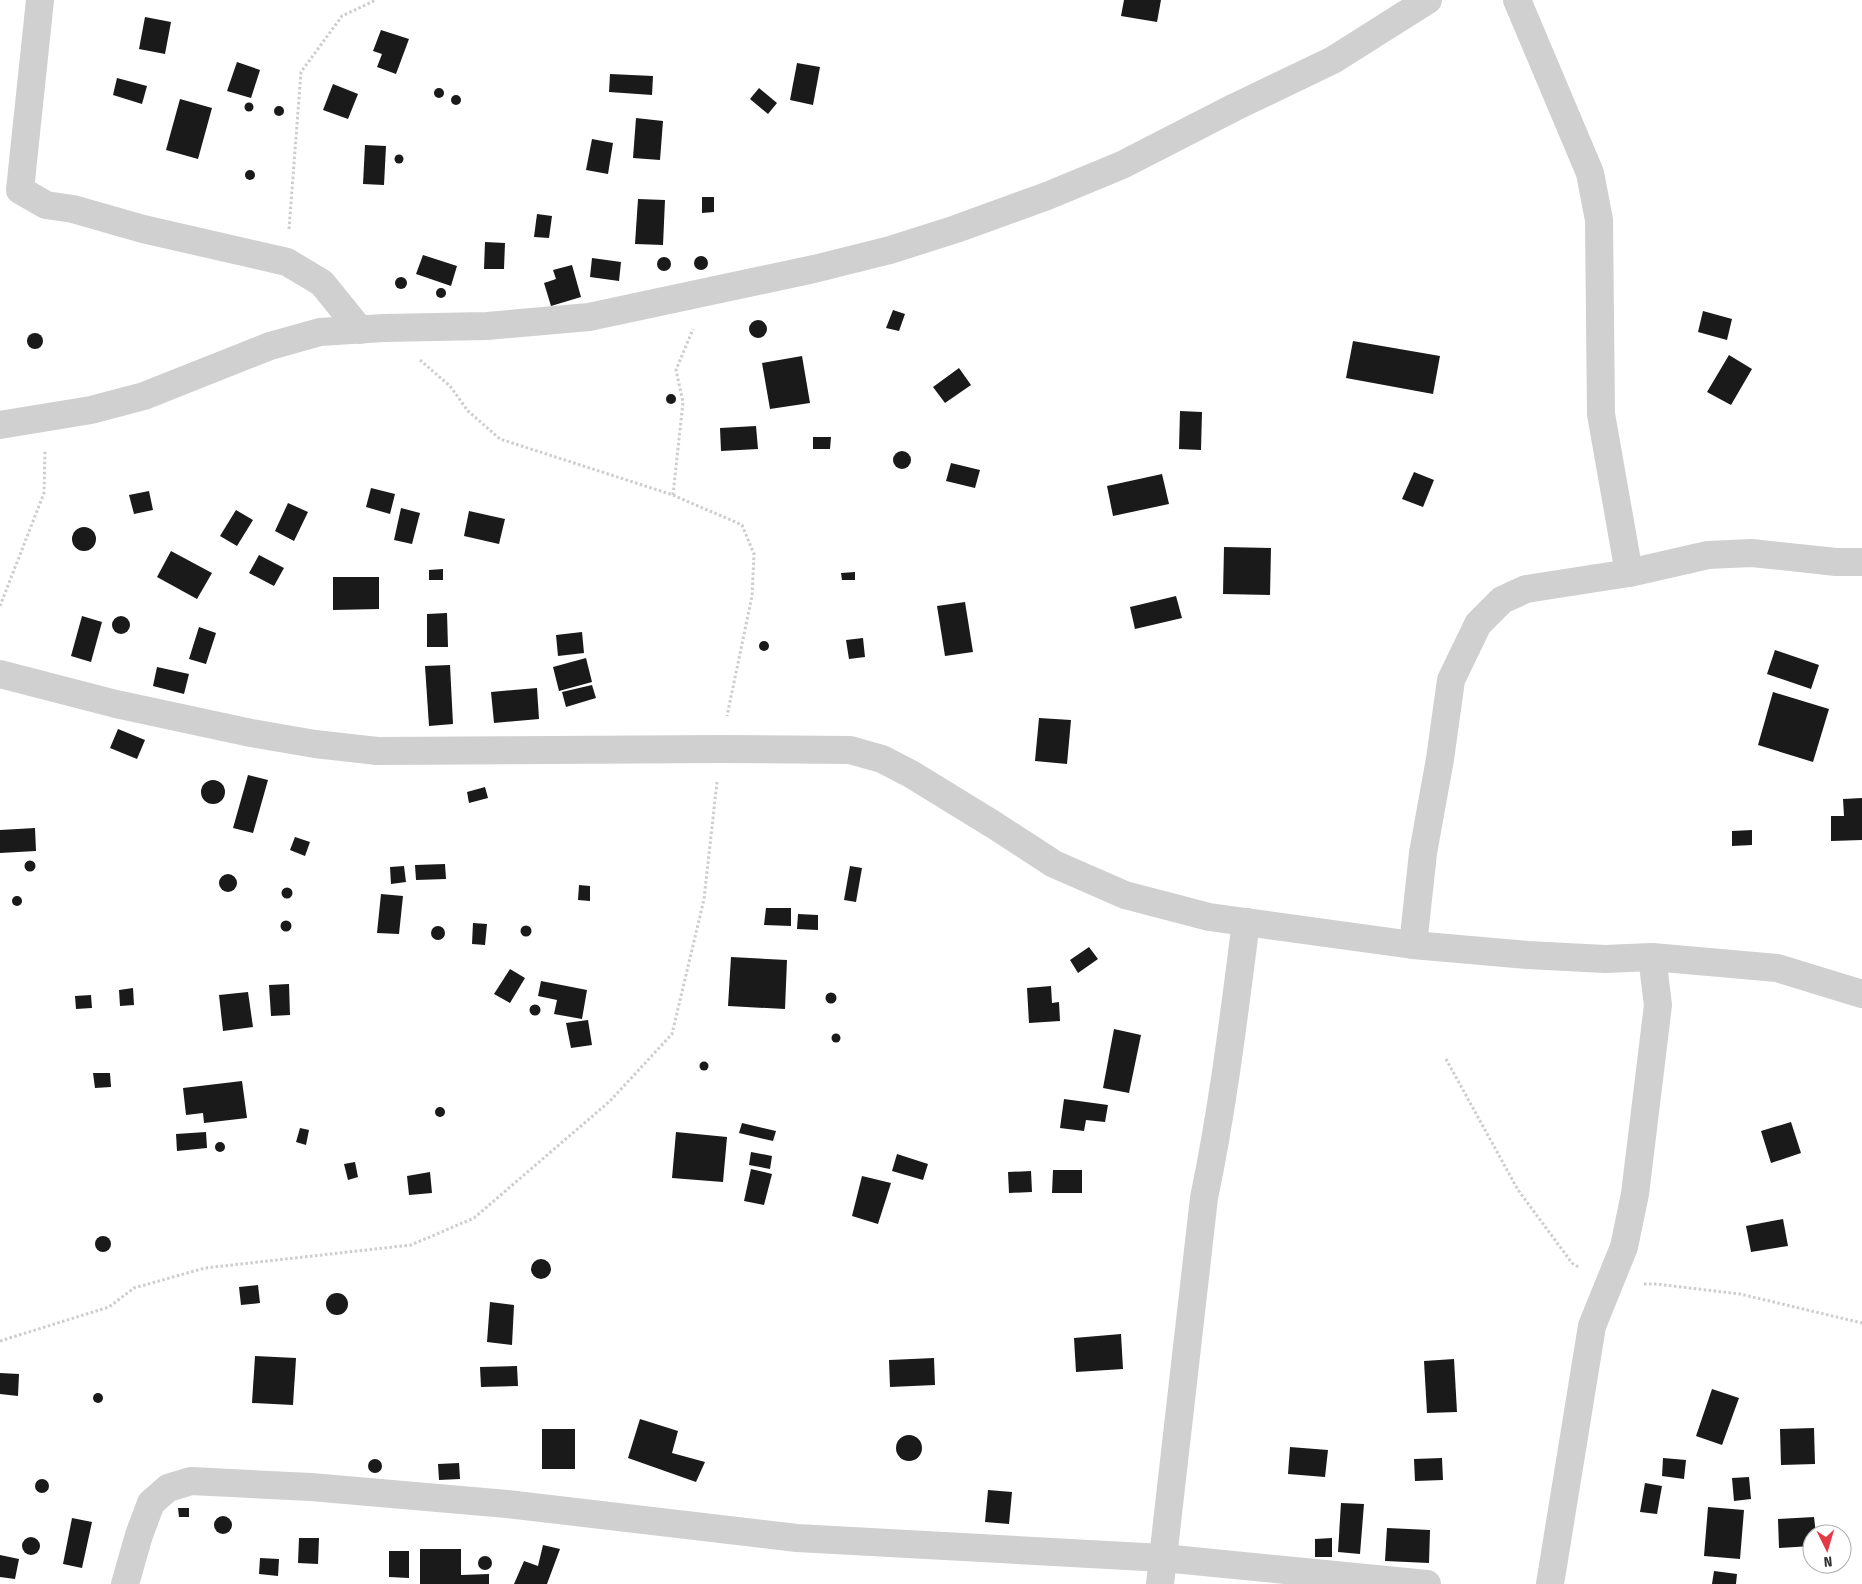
<svg xmlns="http://www.w3.org/2000/svg" width="1862" height="1584" font-family="'Fira Sans Condensed',sans-serif">
	<style>
		.building { fill: #1a1a1a }
		.lines { fill: none; stroke-linecap: round; stroke-linejoin: round }
		.path { stroke: #cdcdcd; stroke-width: 3; stroke-dasharray: 2.5 2.5; stroke-linecap: butt }
		.minor { stroke: #d0d0d0; stroke-width: 28 }
	</style>
	<rect width="100%" height="100%" fill="#fff"/>
	<g class="building">
		<polygon points="1124,0 1161,0 1157,22 1121,16"/>
		<polygon points="145,17 171,22 165,54 139,49"/>
		<polygon points="381,30 409,39 396,74 377,67 382,54 373,51"/>
		<polygon points="237,62 260,70 251,98 227,91"/>
		<polygon points="797,63 820,67 813,105 790,100"/>
		<polygon points="610,74 653,76 652,95 609,92"/>
		<polygon points="117,78 147,86 142,104 113,95"/>
		<polygon points="333,84 358,94 348,119 323,110"/>
		<polygon points="759,88 777,103 768,114 750,99"/>
		<circle cx="439" cy="93" r="5"/>
		<circle cx="456" cy="100" r="5"/>
		<polygon points="180,99 212,108 198,159 166,150"/>
		<circle cx="249" cy="107" r="4.5"/>
		<circle cx="279" cy="111" r="5"/>
		<polygon points="636,118 663,121 660,160 633,158"/>
		<polygon points="592,139 613,143 608,174 586,170"/>
		<polygon points="365,145 386,146 384,185 363,184"/>
		<circle cx="399" cy="159" r="4.5"/>
		<circle cx="250" cy="175" r="5"/>
		<polygon points="702,197 714,197 714,212 702,213"/>
		<polygon points="638,199 665,200 663,245 635,244"/>
		<polygon points="537,214 552,216 549,238 534,237"/>
		<polygon points="485,242 505,243 504,269 484,269"/>
		<polygon points="423,255 457,266 451,286 416,274"/>
		<circle cx="701" cy="263" r="7"/>
		<circle cx="664" cy="264" r="7"/>
		<polygon points="592,258 621,262 619,281 590,277"/>
		<polygon points="572,265 581,297 551,306 544,283 556,279 553,270"/>
		<circle cx="401" cy="283" r="6"/>
		<circle cx="441" cy="293" r="5"/>
		<polygon points="893,310 905,314 899,331 886,328"/>
		<polygon points="1703,311 1732,319 1727,340 1698,332"/>
		<circle cx="758" cy="329" r="9"/>
		<circle cx="35" cy="341" r="8"/>
		<polygon points="1353,341 1440,356 1433,394 1346,378"/>
		<polygon points="1729,355 1752,369 1731,405 1707,392"/>
		<polygon points="802,356 810,403 770,409 762,363"/>
		<polygon points="959,368 971,385 945,403 933,387"/>
		<circle cx="671" cy="399" r="5"/>
		<polygon points="1180,411 1202,412 1201,450 1179,449"/>
		<polygon points="756,426 758,449 721,451 720,428"/>
		<polygon points="813,437 831,437 830,449 813,449"/>
		<circle cx="902" cy="460" r="9"/>
		<polygon points="951,463 980,470 975,488 946,481"/>
		<polygon points="1414,472 1434,480 1423,507 1402,499"/>
		<polygon points="1162,474 1169,504 1113,516 1107,486"/>
		<polygon points="371,488 395,494 390,514 366,507"/>
		<polygon points="149,491 153,510 134,514 129,495"/>
		<polygon points="288,503 308,512 294,541 275,531"/>
		<polygon points="401,508 420,513 412,544 394,540"/>
		<polygon points="236,510 253,520 237,546 220,536"/>
		<polygon points="469,511 505,519 499,544 464,536"/>
		<circle cx="84" cy="539" r="12"/>
		<polygon points="1224,547 1271,548 1270,595 1223,594"/>
		<polygon points="171,551 212,573 197,599 157,577"/>
		<polygon points="259,555 284,568 274,586 249,573"/>
		<polygon points="443,569 443,580 429,580 429,570"/>
		<polygon points="855,572 855,580 842,580 841,573"/>
		<polygon points="333,577 379,577 379,609 333,610"/>
		<polygon points="1176,596 1182,618 1135,629 1130,607"/>
		<polygon points="965,602 973,652 945,656 937,606"/>
		<polygon points="447,613 448,647 427,647 427,614"/>
		<circle cx="121" cy="625" r="9"/>
		<polygon points="82,616 102,622 91,662 71,656"/>
		<polygon points="199,627 216,633 206,664 189,659"/>
		<polygon points="582,632 584,653 558,656 556,635"/>
		<polygon points="863,638 865,657 849,659 846,640"/>
		<circle cx="764" cy="646" r="5"/>
		<polygon points="1775,650 1819,665 1811,689 1767,674"/>
		<polygon points="586,658 592,682 559,691 553,667"/>
		<polygon points="450,665 453,724 429,726 425,666"/>
		<polygon points="157,667 189,674 184,694 153,686"/>
		<polygon points="592,685 596,698 566,707 562,692"/>
		<polygon points="537,688 539,719 494,723 491,692"/>
		<polygon points="1773,692 1829,709 1813,762 1758,745"/>
		<polygon points="1039,718 1071,720 1067,764 1035,761"/>
		<polygon points="118,729 145,740 137,759 110,748"/>
		<polygon points="248,775 268,780 253,833 233,828"/>
		<circle cx="213" cy="792" r="12"/>
		<polygon points="485,787 488,798 469,803 467,792"/>
		<polygon points="1862,798 1862,840 1831,841 1831,816 1844,816 1843,799"/>
		<polygon points="35,828 36,851 0,853 0,830"/>
		<polygon points="1752,830 1752,845 1732,846 1732,831"/>
		<polygon points="295,837 310,842 305,856 290,850"/>
		<circle cx="30" cy="866" r="5.5"/>
		<polygon points="445,864 446,879 416,880 415,865"/>
		<polygon points="404,866 406,882 391,884 390,867"/>
		<polygon points="850,866 862,868 856,902 844,900"/>
		<circle cx="228" cy="883" r="9"/>
		<polygon points="579,885 590,886 590,901 578,900"/>
		<circle cx="287" cy="893" r="5.5"/>
		<polygon points="381,894 403,896 399,934 377,933"/>
		<circle cx="17" cy="901" r="5"/>
		<polygon points="766,908 791,908 791,926 764,925"/>
		<polygon points="798,914 818,915 818,930 797,929"/>
		<circle cx="286" cy="926" r="5.5"/>
		<polygon points="473,923 487,924 485,945 472,944"/>
		<circle cx="526" cy="931" r="5.5"/>
		<circle cx="438" cy="933" r="7"/>
		<polygon points="1089,947 1098,959 1078,973 1070,960"/>
		<polygon points="731,957 787,960 785,1009 728,1006"/>
		<polygon points="510,969 525,978 510,1003 494,994"/>
		<polygon points="541,981 587,990 582,1019 554,1014 557,1000 538,996"/>
		<polygon points="289,984 290,1015 271,1016 269,985"/>
		<polygon points="1051,986 1052,1003 1059,1002 1060,1021 1029,1023 1027,988"/>
		<polygon points="133,988 134,1005 120,1006 119,990"/>
		<polygon points="248,992 253,1027 223,1031 219,995"/>
		<circle cx="831" cy="998" r="5.5"/>
		<polygon points="91,995 92,1008 76,1009 75,996"/>
		<circle cx="535" cy="1010" r="5.5"/>
		<polygon points="588,1020 592,1045 571,1048 566,1023"/>
		<polygon points="1114,1029 1141,1035 1129,1093 1103,1088"/>
		<circle cx="836" cy="1038" r="4.5"/>
		<circle cx="704" cy="1066" r="4.5"/>
		<polygon points="93,1073 110,1073 111,1087 95,1088"/>
		<polygon points="242,1081 247,1118 204,1123 203,1113 186,1115 183,1088"/>
		<polygon points="1064,1099 1108,1105 1105,1122 1086,1120 1084,1131 1060,1128"/>
		<circle cx="440" cy="1112" r="5"/>
		<polygon points="1791,1122 1801,1153 1771,1163 1761,1131"/>
		<polygon points="742,1123 776,1131 773,1141 739,1133"/>
		<polygon points="300,1128 309,1130 306,1145 296,1142"/>
		<polygon points="206,1132 207,1148 177,1151 176,1134"/>
		<polygon points="676,1132 727,1137 723,1182 672,1178"/>
		<circle cx="220" cy="1147" r="5"/>
		<polygon points="751,1152 772,1156 770,1169 749,1165"/>
		<polygon points="897,1154 928,1164 923,1180 892,1171"/>
		<polygon points="355,1162 358,1177 348,1180 344,1164"/>
		<polygon points="751,1169 772,1174 764,1205 744,1201"/>
		<polygon points="1053,1170 1082,1170 1082,1193 1052,1193"/>
		<polygon points="1031,1171 1032,1192 1009,1193 1008,1172"/>
		<polygon points="430,1172 432,1193 409,1195 407,1176"/>
		<polygon points="862,1176 891,1183 878,1224 852,1216"/>
		<polygon points="1783,1219 1788,1246 1751,1252 1746,1226"/>
		<circle cx="103" cy="1244" r="8"/>
		<circle cx="541" cy="1269" r="10"/>
		<polygon points="258,1285 260,1303 241,1305 239,1287"/>
		<circle cx="337" cy="1304" r="11"/>
		<polygon points="490,1302 514,1305 512,1345 487,1342"/>
		<polygon points="1121,1334 1123,1369 1076,1372 1074,1338"/>
		<polygon points="255,1356 296,1358 293,1405 252,1403"/>
		<polygon points="934,1358 935,1385 890,1387 889,1360"/>
		<polygon points="1454,1359 1457,1412 1427,1413 1424,1361"/>
		<polygon points="517,1366 518,1386 481,1387 480,1367"/>
		<polygon points="0,1373 19,1374 18,1396 0,1394"/>
		<polygon points="1712,1389 1739,1398 1722,1445 1696,1436"/>
		<circle cx="98" cy="1398" r="5"/>
		<polygon points="640,1419 678,1431 672,1453 705,1462 696,1482 628,1458"/>
		<polygon points="1814,1428 1815,1464 1781,1465 1780,1429"/>
		<rect x="542" y="1429" width="33" height="40"/>
		<circle cx="909" cy="1448" r="13"/>
		<polygon points="1290,1447 1328,1450 1325,1477 1288,1474"/>
		<polygon points="1442,1458 1443,1480 1415,1481 1414,1459"/>
		<polygon points="1663,1458 1686,1460 1684,1479 1662,1476"/>
		<circle cx="375" cy="1466" r="7"/>
		<polygon points="459,1463 460,1479 439,1480 438,1464"/>
		<polygon points="1749,1477 1751,1499 1734,1501 1732,1478"/>
		<circle cx="42" cy="1486" r="7"/>
		<polygon points="1645,1483 1662,1486 1657,1514 1640,1512"/>
		<polygon points="988,1490 1012,1492 1009,1524 985,1522"/>
		<polygon points="1341,1503 1364,1504 1360,1554 1338,1552"/>
		<polygon points="1708,1507 1744,1510 1740,1559 1704,1556"/>
		<polygon points="178,1508 189,1508 189,1517 179,1517"/>
		<circle cx="223" cy="1525" r="9"/>
		<polygon points="1814,1517 1816,1534 1812,1534 1812,1546 1779,1548 1778,1519"/>
		<polygon points="72,1518 92,1522 82,1568 63,1564"/>
		<polygon points="1387,1528 1430,1530 1429,1563 1385,1561"/>
		<circle cx="31" cy="1546" r="9"/>
		<polygon points="299,1538 319,1538 318,1564 298,1563"/>
		<polygon points="1332,1538 1332,1557 1315,1557 1315,1539"/>
		<polygon points="543,1545 560,1549 547,1584 514,1584 524,1561 538,1566"/>
		<polygon points="420,1549 461,1549 461,1575 489,1574 489,1584 420,1584"/>
		<polygon points="389,1551 409,1551 409,1578 389,1577"/>
		<polygon points="0,1555 19,1559 15,1579 0,1577"/>
		<circle cx="485" cy="1563" r="7"/>
		<polygon points="260,1558 279,1559 278,1576 259,1574"/>
		<polygon points="1714,1571 1737,1574 1736,1584 1712,1584"/>
	</g>
	<g class="lines">
		<g class="path">
			<polyline points="289,229 301,72 342,16 376,0"/>
			<polyline points="420,360 450,386 468,411 500,439 673,495 742,525 754,554 752,596 727,716"/>
			<polyline points="673,495 683,402 676,370 693,329"/>
			<polyline points="0,606 44,493 45,450"/>
			<polyline points="1446,1059 1518,1190 1572,1263 1580,1268"/>
			<polyline points="1644,1284 1656,1284 1740,1294 1862,1323"/>
			<polyline points="0,1341 109,1307 134,1288 205,1268 411,1245 474,1218 610,1101 672,1034 704,899 717,782"/>
		</g>
		<g class="minor">
			<polyline points="40,0 20,190 46,205 73,209 143,229 287,262 322,283 360,330"/>
			<polyline points="1517,0 1590,173 1599,220 1601,414 1629,573"/>
			<polyline points="0,425 91,410 144,396 270,346 320,332 384,328 487,326 589,317 814,269 890,250 956,229 1047,196 1122,165 1235,107 1333,60 1428,0"/>
			<polyline points="0,674 116,704 251,733 315,744 377,751 721,749 850,750 882,759 911,774 994,825 1054,864 1125,895 1209,917 1413,945 1528,955 1605,959 1652,957"/>
			<polyline points="1413,945 1423,853 1440,759 1451,680 1478,624 1502,600 1526,589 1629,573 1708,555 1752,553 1836,562 1862,562"/>
			<polyline points="125,1584 139,1535 151,1503 168,1488 191,1481 311,1487 507,1504 797,1538 1163,1558 1427,1584"/>
			<path d="M 1160,1584 L 1204,1198 C 1223,1107 1234,1015 1246,922"/>
			<polyline points="1550,1584 1592,1326 1624,1247 1635,1194 1658,1005 1652,957 1777,968 1862,994"/>
		</g>
	</g>
	<g transform="translate(1827 1549) rotate(175)"><circle r="24" fill="#ffffff" stroke="#adadad"/>
	<path d="M0-4L9 19L0 12L-9 19Z" fill="#e63946"/>
	<text y="-8" font-size="14" font-weight="bold" text-anchor="middle" fill="#333333">N</text>
	</g>
</svg>
